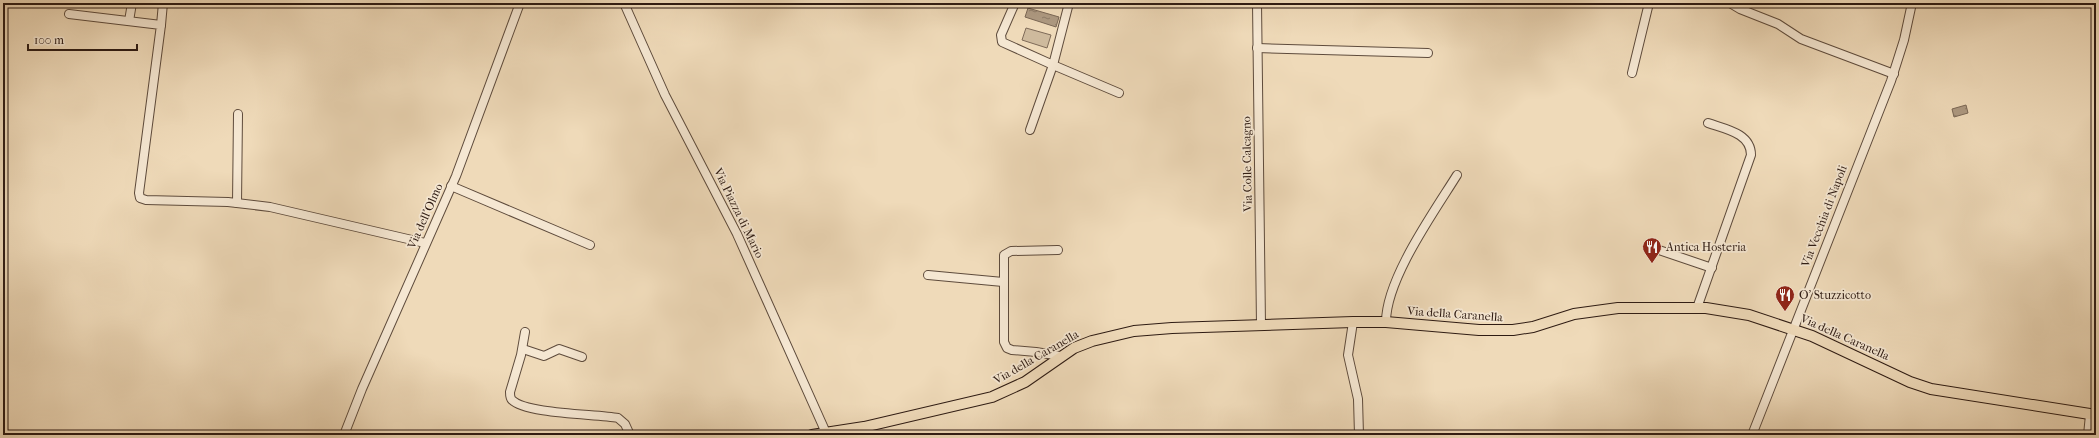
<svg xmlns="http://www.w3.org/2000/svg" width="2099" height="438" font-family="'IM FELL French Canon',serif">
	<style>
		.pitch { fill: #ceba9d; stroke: #7e6a58 }
		.water { fill: url(#water-ripples); stroke: #7a6755 }
		.lines { fill: none; stroke-linecap: round; stroke-linejoin: round }
		.minor-casing { stroke: #5e4b3c; stroke-width: 10 }
		.major-casing { stroke: #2e1b13; stroke-width: 12 }
		.minor { stroke: #f5e7d2; stroke-width: 8 }
		.major { stroke: #efdab9; stroke-width: 10 }
		.labels { text-anchor: middle; dominant-baseline: central; stroke-width: 3.5; stroke-linejoin: round; paint-order: stroke }
		.street-label { font-size: 12px; fill: #2e1b13; stroke: #f5e7d2 }
		.poi-label { font-size: 12px; fill: #2e1b13; stroke: #f5e7d2; text-anchor: start }
	</style>
	<defs>
		<pattern id="water-ripples" width="26" height="14" patternUnits="userSpaceOnUse"><rect width="26" height="14" fill="#ad9981"/><path d="M2 4q2-2 4 0t4 0M15 11q2-2 4 0t4 0" fill="none" stroke="#8d7c68"/></pattern>
	</defs>
	<rect width="100%" height="100%" fill="#efdab9"/>
	<filter id="stains"><feTurbulence type="fractalNoise" baseFrequency=".005" numOctaves="4"/><feColorMatrix values="0 0 0 0 .2 0 0 0 0 .09 0 0 0 0 .02 0 0 0 .5 -.17"/></filter>
	<radialGradient id="worn" r=".72"><stop offset=".6" stop-color="#630" stop-opacity="0"/><stop offset="1" stop-color="#630" stop-opacity=".3"/></radialGradient>
	<polygon class="pitch" points="1026,28 1051,35 1047,48 1022,40"/>
	<g class="water">
		<polygon points="1028,8 1059,17 1056,27 1025,17"/>
		<polygon points="1966,105 1968,113 1954,117 1952,109"/>
	</g>
	<g class="lines">
		<defs>
			<g id="minor">
				<polyline points="624,3 665,95 737,234 827,435"/>
				<polyline points="1015,3 1001,35 1002,42 1053,65 1069,3"/>
				<polyline points="1257,3 1261,325"/>
				<polyline points="1730,3 1740,9 1778,24 1801,39 1894,74"/>
				<polyline points="69,14 161,25 139,193 140,198 146,200 228,202 270,207 425,243"/>
				<polyline points="129,21 132,3"/>
				<polyline points="161,25 163,3"/>
				<polyline points="1257,48 1428,53"/>
				<polyline points="1632,73 1649,3"/>
				<polyline points="1030,130 1053,65 1119,93"/>
				<polyline points="451,186 590,245"/>
				<polyline points="237,203 238,114"/>
				<polyline points="1656,249 1712,268"/>
				<polyline points="1058,250 1011,251 1004,255 1004,342 1007,348 1012,350 1036,352 1060,356"/>
				<polyline points="928,275 1003,282"/>
				<path d="M 1697,308 L 1751,155 C 1751,133 1725,129 1708,123"/>
				<polyline points="1353,322 1348,355 1358,399 1359,435"/>
				<path d="M 1386,322 C 1386,279 1434,212 1457,175"/>
				<path d="M 525,332 L 521,355 L 510,392 C 510,395 510,398 512,400 C 526,414 596,414 618,418 L 625,424 L 630,435"/>
				<polyline points="523,349 544,356 559,349 582,357"/>
				<polyline points="344,435 362,389 456,176 520,3"/>
				<polyline points="1752,435 1891,81 1904,40 1912,3"/>
				<polyline points="2088,435 2090,415"/>
			</g>
			<polyline id="major" points="812,435 864,427 992,397 1025,382 1074,348 1092,341 1134,331 1172,328 1353,322 1386,322 1479,330 1513,330 1533,327 1574,314 1618,308 1706,308 1749,315 1812,336 1910,382 1931,389 2096,415"/>
		</defs>
		<use href="#minor" class="minor-casing"/>
		<use href="#major" class="major-casing"/>
		<use href="#minor" class="minor"/>
		<use href="#major" class="major"/>
	</g>
	<defs>
		<symbol id="restaurant-pin" viewBox="-11 -11 22 30"><path d="M0 17L-7.5 6A9.5 9.5 0 1 1 7.5 6Z" fill="#8f2418" stroke="#f5e7d2"/><path d="M-5-6h1v4h1v-4h1v4h1v-4h1v5L-1.5 .5V6h-2V.5L-5-1ZM5-6V6H3V1.5H1.5Q1.5-4 5-6Z" fill="#fff"/></symbol>
	</defs>
	<g fill-rule="evenodd">
		<use href="#restaurant-pin" x="1641" y="236" width="22" height="30"/>
		<use href="#restaurant-pin" x="1774" y="284" width="22" height="30"/>
	</g>
	<g class="labels">
		<g class="street-label">
			<text transform="translate(1247 164) rotate(-91)">Via Colle Calcagno</text>
			<text transform="translate(739 213) rotate(64)">Via Piazza di Mario</text>
			<text transform="translate(425 216) rotate(-66)">Via dell'Olmo</text>
			<text transform="translate(1824 216) rotate(-69)">Via Vecchia di Napoli</text>
			<text transform="translate(1455 314) rotate(4)">Via della Caranella</text>
			<text transform="translate(1845 337) rotate(24)">Via della Caranella</text>
			<text transform="translate(1036 357) rotate(-30)">Via della Caranella</text>
		</g>
		<g class="poi-label">
			<text x="1666" y="247">Antica Hosteria</text>
			<text x="1799" y="295">O' Stuzzicotto</text>
		</g>
	</g>
	<rect width="2099" height="438" fill="none" stroke="#efdab9" stroke-width="16"/>
	<rect x="4" y="4" width="2091" height="430" fill="none" stroke="#2e1b13" stroke-width="2"/>
	<rect x="8" y="8" width="2083" height="422" fill="none" stroke="#2e1b13"/>
	<path d="M28 44v6h109v-6" fill="none" stroke="#2e1b13" stroke-width="2"/>
	<text x="34" y="44" font-size="12" fill="#2e1b13" stroke="#f5e7d2" stroke-width="3" paint-order="stroke">100 m</text>
	<rect width="100%" height="100%" filter="url(#stains)"/>
	<rect width="100%" height="100%" fill="url(#worn)"/>
</svg>
